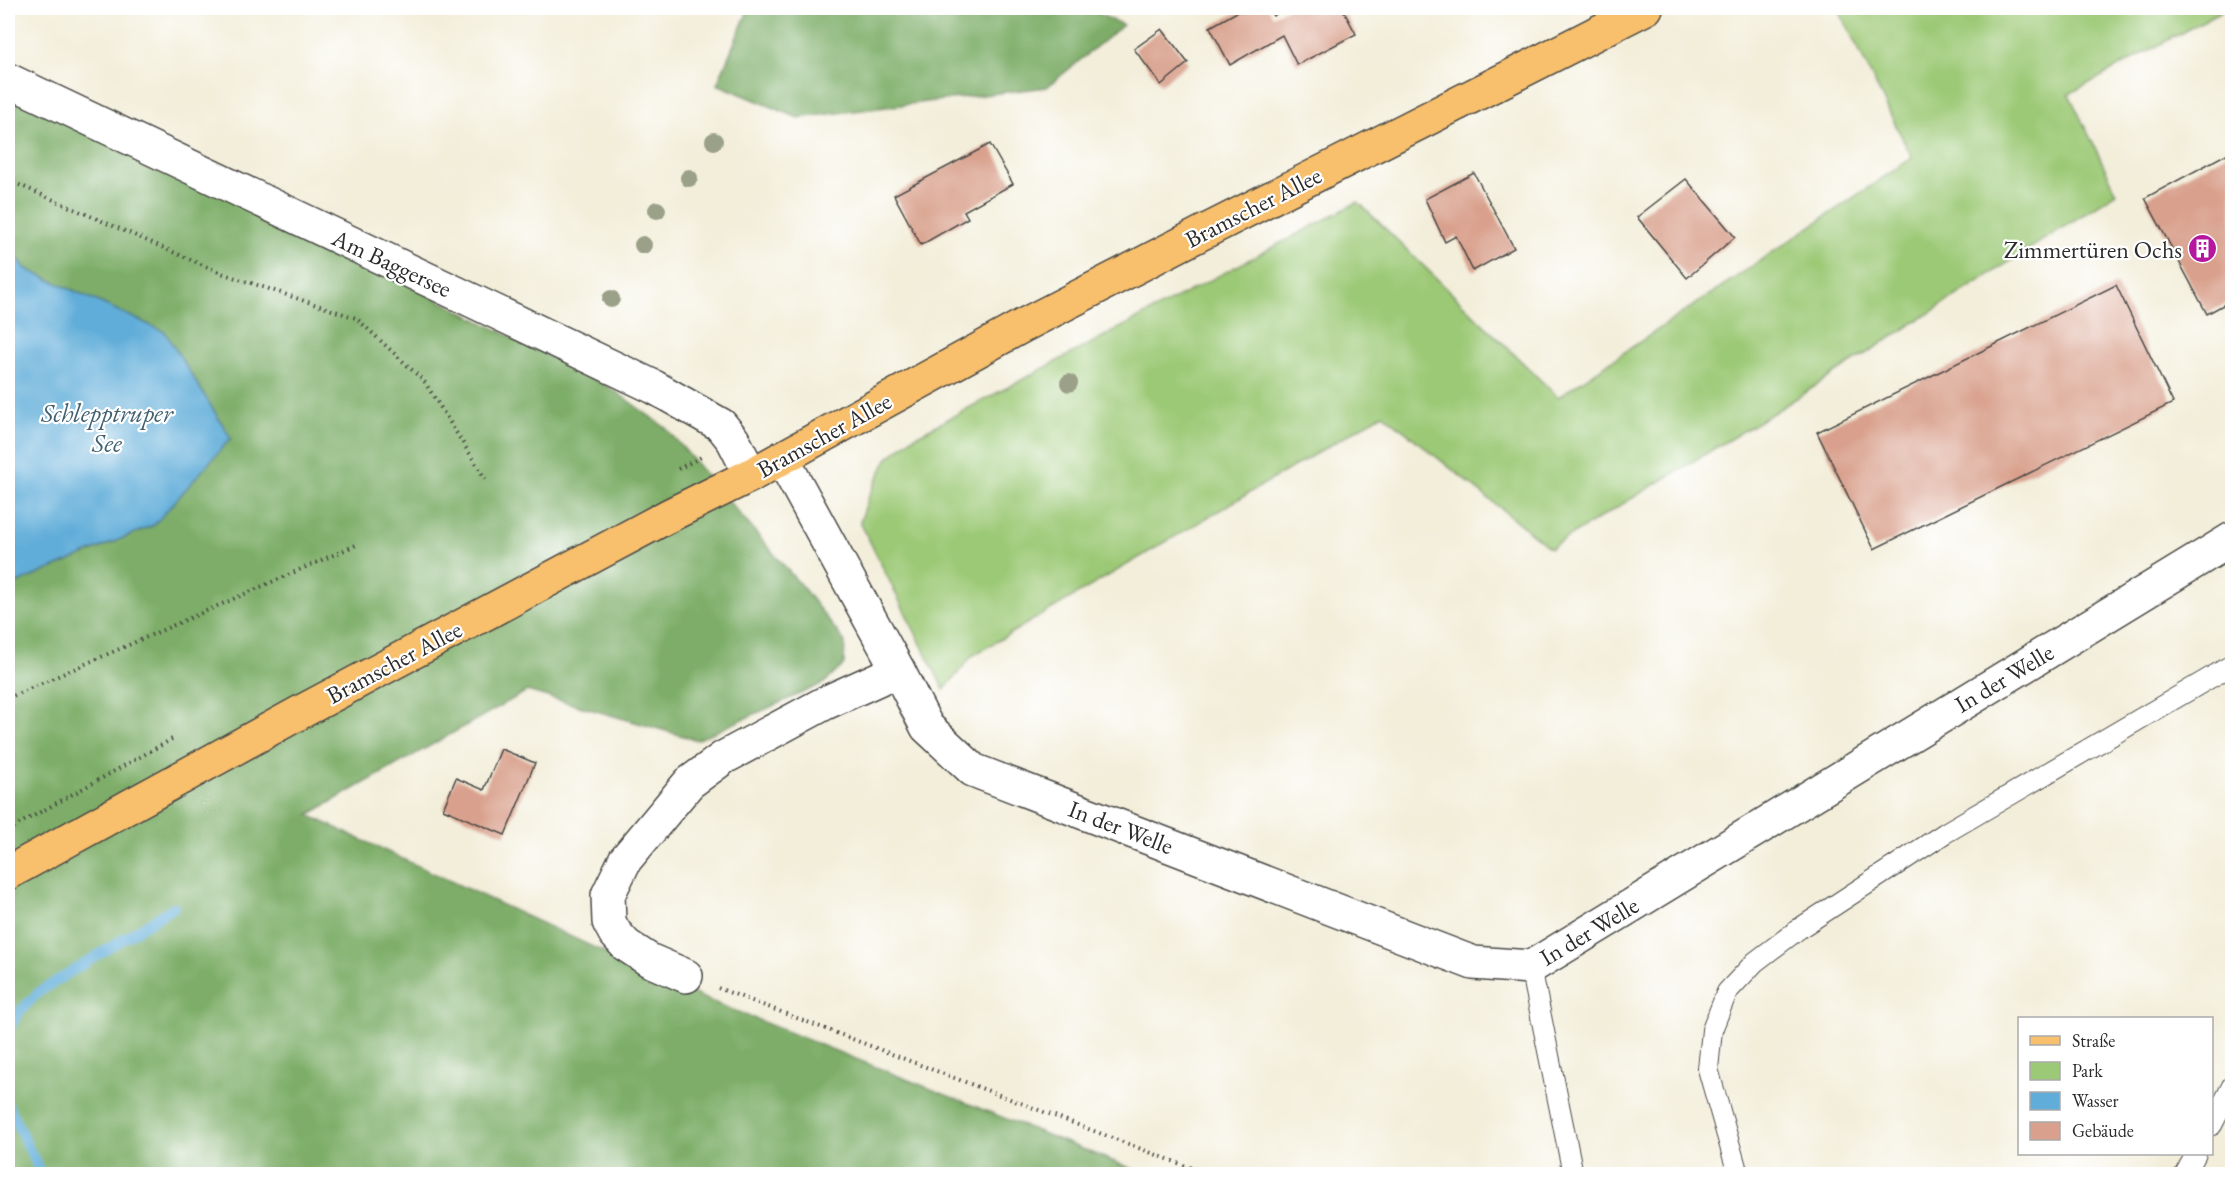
<svg xmlns="http://www.w3.org/2000/svg" width="2240" height="1182" font-family="'EB Garamond',serif">
	<style>
		.green { fill: #9cc976; stroke: #647a50; stroke-width: 1.5 }
		.forest { fill: #7dad67; stroke: #546c49; stroke-width: 1.5 }
		.water { fill: #60add9; stroke: #466c82; stroke-width: 1.5 }
		.lines { fill: none; stroke-linecap: round; stroke-linejoin: round }
		.stream { stroke: #60add9; stroke-width: 10 }
		.building { fill: #d9a18d }
		.lane-casing { stroke: #494845; stroke-width: 22 }
		.street-casing { stroke: #494845; stroke-width: 36 }
		.primary-casing { stroke: #494845; stroke-width: 36 }
		.path { stroke: #494845; stroke-width: 4; stroke-dasharray: 1.5 4.5; stroke-linecap: butt }
		.lane { stroke: #fff; stroke-width: 20 }
		.street { stroke: #fff; stroke-width: 33 }
		.primary { stroke: #f8bf6c; stroke-width: 33 }
		.tree { fill: #9ba188 }
		.labels { text-anchor: middle; dominant-baseline: central; stroke-width: 4.5; stroke-linejoin: round; paint-order: stroke }
		.street-label { font-size: 24px; fill: #2b2b2b; stroke: #fff }
		.poi-label { font-size: 24px; fill: #2b2b2b; stroke: #fff; text-anchor: end }
		.water-label { font-size: 26px; font-style: italic; fill: #405f71; stroke: #fff }
	</style>
	<rect width="100%" height="100%" fill="#fff"/>
	<filter id="ink" filterUnits="userSpaceOnUse"><feTurbulence type="fractalNoise" baseFrequency=".0167" numOctaves="2"/><feDisplacementMap in="SourceGraphic" scale="12" xChannelSelector="R" yChannelSelector="G"/><feConvolveMatrix kernelMatrix="1 2 1 2 8 2 1 2 1" color-interpolation-filters="sRGB"/></filter>
	<filter id="wash" filterUnits="userSpaceOnUse"><feTurbulence type="fractalNoise" baseFrequency=".008" numOctaves="4" result="noise"/><feDisplacementMap in="SourceGraphic" scale="24" xChannelSelector="R" yChannelSelector="G"/><feGaussianBlur stdDeviation="1.35" result="paint"/><feColorMatrix in="noise" values="0 0 0 0 0 0 0 0 0 0 0 0 0 0 0 0 0 1.4 0 .05"/><feComposite in="paint" operator="in"/></filter>
	<g filter="url(#wash)">
		<rect width="100%" height="100%" fill="#f3eeda"/>
		<polygon class="green" points="1838,8 2227,8 2069,94 2117,193 1773,413 1550,548 1383,414 972,656 944,690 860,522 869,496 887,459 912,438 1358,202 1558,397 1912,158"/>
		<g class="forest">
			<polygon points="749,8 1086,8 1123,25 1047,87 798,118 717,84"/>
			<polygon points="8,80 609,387 666,428 804,589 845,642 844,665 824,683 697,740 527,691 308,815 703,998 1145,1174 8,1174 8,587 154,525 165,332 26,269 8,245"/>
		</g>
		<polygon class="water" points="8,245 26,269 165,332 231,438 154,525 8,587"/>
		<g class="lines">
			<g class="stream">
				<polyline points="8,1031 20,1011 39,992 174,907"/>
				<polyline points="8,1105 41,1174"/>
			</g>
		</g>
		<g id="blocks">
			<g class="building">
				<polygon points="1244,8 1268,8 1273,16 1287,8 1342,8 1356,34 1297,65 1282,35 1230,65 1210,27"/>
				<polygon points="1162,29 1188,63 1161,85 1134,49"/>
				<polygon points="990,144 1013,184 964,211 968,218 921,245 894,195"/>
				<polygon points="2232,151 2232,300 2207,314 2145,198"/>
				<polygon points="1474,173 1514,248 1473,271 1456,236 1445,242 1425,199"/>
				<polygon points="1686,179 1735,237 1687,278 1637,217"/>
				<polygon points="2116,285 2173,403 1874,549 1817,432"/>
				<polygon points="501,749 535,763 505,835 443,809 456,778 484,790"/>
			</g>
		</g>
	</g>
	<g filter="url(#ink)">
		<use href="#blocks" fill-opacity="0" stroke="#494845" stroke-width="1.5"/>
		<g class="lines">
			<defs>
				<g id="lane">
					<polyline points="1531,967 1573,1174"/>
					<polyline points="2212,1125 2232,1086"/>
					<polyline points="1738,1174 1708,1069 1712,1030 1727,992 1755,962 1800,928 1945,833 2232,665"/>
					<polyline points="2185,1174 2196,1154"/>
				</g>
				<g id="street">
					<polyline points="8,80 654,387 721,425 733,440 751,475"/>
					<polyline points="782,458 898,670 927,727 973,770 1473,963 1531,967 2232,539"/>
					<polyline points="686,976 649,960 626,945 615,933 609,922 608,895 625,860 689,783 723,758 825,703 898,670"/>
				</g>
				<polyline id="primary" points="8,873 299,713 670,515 751,475 1024,325 1204,232 1646,8"/>
			</defs>
			<use href="#lane" class="lane-casing"/>
			<use href="#street" class="street-casing"/>
			<use href="#primary" class="primary-casing"/>
			<g class="path">
				<polyline points="8,180 221,273 356,318 424,381 486,480"/>
				<polyline points="678,469 701,457"/>
				<polyline points="8,698 356,545"/>
				<polyline points="8,830 174,738"/>
				<polyline points="718,988 1207,1174"/>
			</g>
			<use href="#lane" class="lane"/>
			<use href="#street" class="street"/>
			<use href="#primary" class="primary"/>
		</g>
		<g class="tree">
			<circle cx="714" cy="141" r="9"/>
			<circle cx="689" cy="178" r="9"/>
			<circle cx="657" cy="210" r="9"/>
			<circle cx="643" cy="245" r="9"/>
			<circle cx="611" cy="299" r="9"/>
			<circle cx="1069" cy="383" r="9"/>
		</g>
	</g>
	<defs>
		<symbol id="building-disc" viewBox="-11 -11 22 22"><circle r="9.5" fill="#b5179e" stroke="#fff"/><path d="M-4-6H4V6H1V3H-1V6H-4ZM-2.5-4.3h1.7v1.8h-1.7ZM.8-4.3h1.7v1.8H.8ZM-2.5-1h1.7V.8h-1.7ZM.8-1h1.7V.8H.8Z" fill="#fff"/></symbol>
	</defs>
	<g fill-rule="evenodd">
		<use href="#building-disc" x="2186" y="232" width="33" height="33"/>
	</g>
	<g class="labels">
		<g class="street-label">
			<text transform="translate(1253 207) rotate(-27)">Bramscher Allee</text>
			<text transform="translate(392 263) rotate(25)">Am Baggersee</text>
			<text transform="translate(824 435) rotate(-29)">Bramscher Allee</text>
			<text transform="translate(394 662) rotate(-28)">Bramscher Allee</text>
			<text transform="translate(2004 678) rotate(-31)">In der Welle</text>
			<text transform="translate(1121 827) rotate(21)">In der Welle</text>
			<text transform="translate(1589 931) rotate(-31)">In der Welle</text>
		</g>
		<g class="poi-label">
			<text x="2182" y="249">Zimmertüren Ochs</text>
		</g>
		<g class="water-label">
			<text x="107" y="413">Schlepptruper<tspan x="107" dy="30">See</tspan></text>
		</g>
	</g>
	<rect width="2240" height="1182" fill="none" stroke="#fff" stroke-width="30"/>
	<rect x="2018" y="1017" width="195" height="138" fill="#ffffff" stroke="#aaaaaa" stroke-width="1.5"/>
	<rect x="2030" y="1036" width="30" height="9" fill="#f8bf6c" stroke="#aaaaaa" stroke-width="1.5"/>
	<text x="2072" y="1047" font-size="18" fill="#2b2b2b">Straße</text>
	<rect x="2030" y="1062" width="30" height="18" fill="#9cc976" stroke="#aaaaaa" stroke-width="1.5"/>
	<text x="2072" y="1077" font-size="18" fill="#2b2b2b">Park</text>
	<rect x="2030" y="1092" width="30" height="18" fill="#60add9" stroke="#aaaaaa" stroke-width="1.5"/>
	<text x="2072" y="1107" font-size="18" fill="#2b2b2b">Wasser</text>
	<rect x="2030" y="1122" width="30" height="18" fill="#d9a18d" stroke="#aaaaaa" stroke-width="1.5"/>
	<text x="2072" y="1137" font-size="18" fill="#2b2b2b">Gebäude</text>
</svg>
